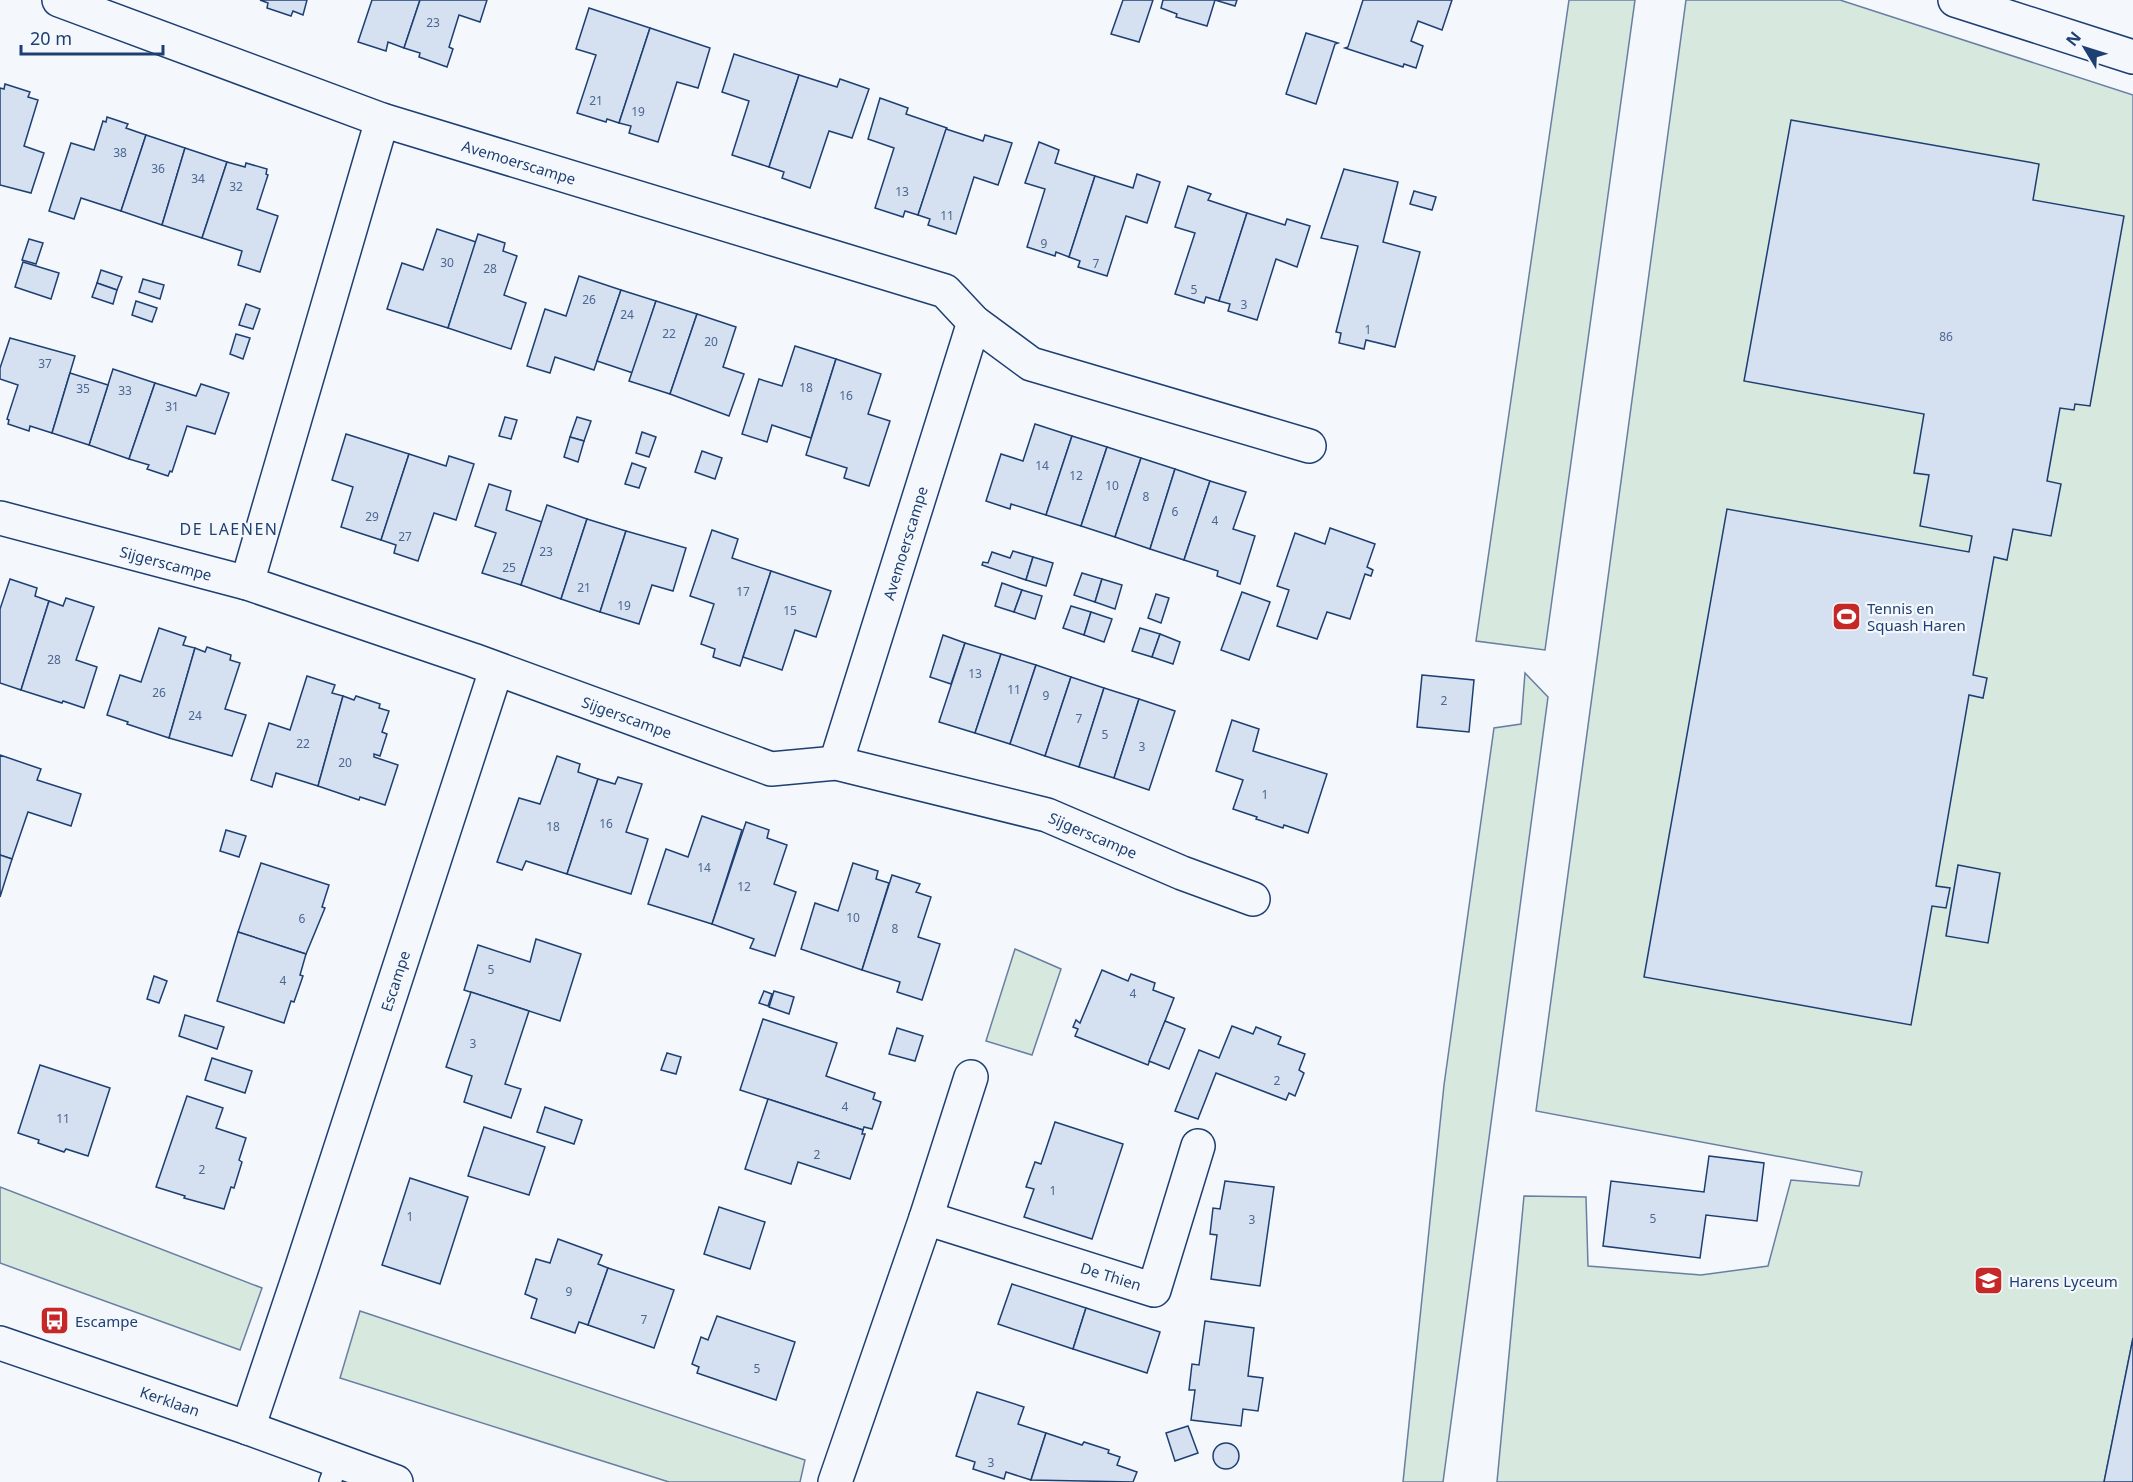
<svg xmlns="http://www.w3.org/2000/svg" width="2133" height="1482" font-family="'Noto Sans',sans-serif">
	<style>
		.green { fill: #d7e8df; stroke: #687fa3; stroke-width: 1.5 }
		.building { fill: #d5e0f0; stroke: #1d3f73; stroke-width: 1.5 }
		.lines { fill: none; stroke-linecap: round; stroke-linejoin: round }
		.lane-casing { stroke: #1d3f73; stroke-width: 24 }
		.street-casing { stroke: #1d3f73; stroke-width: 36 }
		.lane { stroke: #f4f7fb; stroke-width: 21 }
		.street { stroke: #f4f7fb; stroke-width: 33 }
		.labels { text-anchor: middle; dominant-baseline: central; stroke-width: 4.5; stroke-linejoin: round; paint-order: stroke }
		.number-label { font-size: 12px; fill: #4b6792 }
		.street-label { font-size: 15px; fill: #1d3f73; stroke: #f4f7fb }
		.poi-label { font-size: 15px; fill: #1d3f73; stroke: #f4f7fb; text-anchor: start }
		.neighbourhood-label { font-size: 16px; letter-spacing: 1.5px; fill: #1d3f73; stroke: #f4f7fb }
	</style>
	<rect width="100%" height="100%" fill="#f4f7fb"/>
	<g class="green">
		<polygon points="1569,0 1635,0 1545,650 1476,641"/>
		<polygon points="1686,0 1840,0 2133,95 2133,1338 2104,1482 1497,1482 1524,1196 1586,1197 1588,1266 1701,1275 1768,1266 1791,1180 1859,1186 1862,1172 1536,1111"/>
		<polygon points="1525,673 1548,697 1443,1482 1403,1482 1444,1085 1494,728 1521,724"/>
		<polygon points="1015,949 1061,969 1032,1055 986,1041"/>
		<polygon points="0,1187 262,1288 240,1350 0,1263"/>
		<polygon points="360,1311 805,1460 800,1482 669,1482 340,1378"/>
	</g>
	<g class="building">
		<polygon points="260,0 307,0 303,15 293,11 291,16 267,8 268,3"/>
		<polygon points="372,0 420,0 404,48 388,42 386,51 358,42"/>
		<polygon points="420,0 487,0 480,22 459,15 449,47 453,49 447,67 419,57 420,53 404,48"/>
		<polygon points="1123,0 1153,0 1139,42 1111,34"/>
		<polygon points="1163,0 1237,0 1235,6 1215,0 1207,26 1176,17 1177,14 1161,8"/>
		<polygon points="1363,0 1452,0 1442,30 1418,21 1411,41 1423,46 1416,68 1404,64 1403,67 1345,48 1348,47"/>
		<polygon points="589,8 650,28 619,123 607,119 606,122 577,113 596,55 576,49"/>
		<polygon points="650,28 710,48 698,88 677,82 658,142 629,133 631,126 619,123"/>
		<polygon points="1306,33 1338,43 1335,44 1316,104 1286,94"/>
		<polygon points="734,54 799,75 769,167 732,155 749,101 722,92"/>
		<polygon points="799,75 837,87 840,79 869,89 852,138 829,131 810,188 782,178 784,172 769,167"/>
		<polygon points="5,84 30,92 28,97 38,100 24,146 44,153 31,193 0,185 0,88 4,89"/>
		<polygon points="880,98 908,108 906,114 947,128 918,215 905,211 903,217 875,208 894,148 868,139"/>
		<polygon points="107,117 128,124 126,128 146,135 121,211 81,198 74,219 49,211 71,143 94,150 103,121 106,122"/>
		<polygon points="1791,120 2039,164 2033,200 2124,216 2090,406 2075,404 2074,410 2060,408 2047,481 2061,484 2051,536 2013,529 2007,560 1994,557 1973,675 1987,678 1983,698 1969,695 1936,886 1950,888 1946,908 1932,906 1911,1025 1644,977 1727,509 1969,552 1972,536 1920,526 1929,475 1914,473 1924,414 1744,381"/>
		<polygon points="946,129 983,141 985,135 1012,143 998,185 974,177 956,234 928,225 930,219 918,215"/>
		<polygon points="146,135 185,148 162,225 121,211"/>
		<polygon points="1039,142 1059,150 1055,163 1095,176 1069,257 1056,252 1055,256 1027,247 1045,189 1025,183"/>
		<polygon points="185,148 227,162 202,238 162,225"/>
		<polygon points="227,162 245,167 246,163 267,169 266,174 268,175 257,209 278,216 260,272 238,265 242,251 202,238"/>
		<polygon points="1344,169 1398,182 1383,242 1420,252 1395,347 1366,340 1364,349 1339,343 1341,333 1336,332 1358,246 1321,238"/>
		<polygon points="1137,174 1160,182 1147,223 1126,216 1107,276 1078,267 1080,261 1069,257 1095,176 1133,188"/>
		<polygon points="1188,186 1211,194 1208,200 1247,213 1219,301 1206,297 1204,303 1175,294 1195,233 1175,227"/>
		<polygon points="1414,191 1436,197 1432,210 1410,204"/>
		<polygon points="1247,213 1285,225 1287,219 1310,226 1297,267 1276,259 1257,320 1228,311 1230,304 1219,301"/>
		<polygon points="437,229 476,242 448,328 387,309 402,263 423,270"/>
		<polygon points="478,234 505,243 503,251 517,256 504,295 526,303 511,349 448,328"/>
		<polygon points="29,239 43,243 36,264 22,260"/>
		<polygon points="23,262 59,273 51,299 15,287"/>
		<polygon points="101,270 122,277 117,290 97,283"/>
		<polygon points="579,276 621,290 594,370 555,357 550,373 527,366 545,309 566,316"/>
		<polygon points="143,279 164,285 160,299 139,292"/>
		<polygon points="97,283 117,290 113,304 92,297"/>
		<polygon points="621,290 656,301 633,373 597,361"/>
		<polygon points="136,301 157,308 152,322 132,315"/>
		<polygon points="656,301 697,314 670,394 629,381"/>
		<polygon points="246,304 260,309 253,329 239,325"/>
		<polygon points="697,314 736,327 723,367 744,374 729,416 670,394"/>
		<polygon points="236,334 250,338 243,359 230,354"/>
		<polygon points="10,338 75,356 52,433 30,426 29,431 8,424 9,420 7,419 18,385 0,379 0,368"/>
		<polygon points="795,346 836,359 811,438 772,425 767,442 742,434 759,379 782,386"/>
		<polygon points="836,359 881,374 868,414 890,421 869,486 844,478 847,468 806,455"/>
		<polygon points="113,369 155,383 129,459 89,445"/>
		<polygon points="70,373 108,385 89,445 52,433"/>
		<polygon points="155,383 196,396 201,384 229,393 215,434 187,426 172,472 170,471 168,476 147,469 149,465 129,459"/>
		<polygon points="505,417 517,420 511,439 499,436"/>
		<polygon points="577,417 591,421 584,441 570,437"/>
		<polygon points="1035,424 1072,436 1046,515 1011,504 1010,509 986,501 1001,454 1023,461"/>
		<polygon points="642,432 656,437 649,457 636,453"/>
		<polygon points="346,434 409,454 381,540 341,527 353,487 332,480"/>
		<polygon points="1072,436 1107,447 1081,526 1046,515"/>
		<polygon points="570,437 584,441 578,462 564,457"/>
		<polygon points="1107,447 1141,458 1115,537 1081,526"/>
		<polygon points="702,451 722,458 715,479 695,472"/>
		<polygon points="409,454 446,466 449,456 474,464 456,520 434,513 418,561 394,553 396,545 381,540"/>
		<polygon points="1141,458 1175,469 1150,549 1115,537"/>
		<polygon points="632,463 646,468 639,488 625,484"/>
		<polygon points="1175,469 1210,481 1184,560 1150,549"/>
		<polygon points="1210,481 1246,492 1233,529 1255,536 1240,584 1217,576 1218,571 1184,560"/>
		<polygon points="489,484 511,491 506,510 542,522 521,585 482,573 496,533 475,526"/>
		<polygon points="547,505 587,519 561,599 521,585"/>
		<polygon points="587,519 626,531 600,612 561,599"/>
		<polygon points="1330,528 1375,544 1367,567 1373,570 1371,576 1365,574 1350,619 1327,612 1317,639 1277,626 1289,590 1277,586 1295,533 1325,544"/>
		<polygon points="712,530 738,539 732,558 771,571 740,666 713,657 715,649 701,644 714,604 690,596"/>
		<polygon points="626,531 686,548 673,591 652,585 639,624 600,612"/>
		<polygon points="1013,551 1033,557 1026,580 982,565 983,562 988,563 992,552 1010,558"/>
		<polygon points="1033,557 1053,563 1046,586 1026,580"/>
		<polygon points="771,571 831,591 816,637 795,630 782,670 743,657"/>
		<polygon points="1082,573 1102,579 1095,602 1074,595"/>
		<polygon points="10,579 37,588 35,596 49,601 21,690 0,683 0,609"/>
		<polygon points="1102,579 1122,585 1115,609 1095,602"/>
		<polygon points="1002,583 1022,590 1014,612 995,606"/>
		<polygon points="1022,590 1042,596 1035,619 1014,612"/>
		<polygon points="1242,592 1270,602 1249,660 1221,650"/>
		<polygon points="1156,594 1169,598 1161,623 1148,618"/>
		<polygon points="66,598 94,607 76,660 97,667 84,708 63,701 62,703 21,690 49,601 63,606"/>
		<polygon points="1071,606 1091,612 1084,635 1063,628"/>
		<polygon points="1091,612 1112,619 1104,642 1084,635"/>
		<polygon points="159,628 186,637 183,645 195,648 169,738 127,724 128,722 107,715 120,675 141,682"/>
		<polygon points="1140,628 1160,634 1152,657 1132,651"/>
		<polygon points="1160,634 1180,642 1173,664 1152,657"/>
		<polygon points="943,635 965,643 951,684 930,677"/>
		<polygon points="965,643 1001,654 975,733 939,722"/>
		<polygon points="207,647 231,655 230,660 240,663 225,709 246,715 232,756 169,738 195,648 205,652"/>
		<polygon points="1001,654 1036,665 1010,744 975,733"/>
		<polygon points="1036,665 1071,677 1045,756 1010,744"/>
		<polygon points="1422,675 1474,680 1469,732 1417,727"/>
		<polygon points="307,676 335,685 332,693 343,696 318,786 276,773 272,787 251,780 269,723 290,730"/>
		<polygon points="1071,677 1104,688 1079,767 1045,756"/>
		<polygon points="1104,688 1139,699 1114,778 1079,767"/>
		<polygon points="343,696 354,700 356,696 380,704 379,708 389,711 382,732 387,734 380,756 374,754 374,757 398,765 385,805 360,797 359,800 318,786"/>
		<polygon points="1139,699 1175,711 1149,790 1114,778"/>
		<polygon points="1232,720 1259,729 1253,751 1327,774 1308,833 1284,825 1283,828 1256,819 1257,817 1233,809 1243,780 1216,771"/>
		<polygon points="0,755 41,769 37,780 81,794 71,826 28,812 12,859 0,855"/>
		<polygon points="557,756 580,764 578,772 598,779 567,874 526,861 522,870 497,862 519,798 540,804"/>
		<polygon points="618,777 642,784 626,832 648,839 631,894 567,874 598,779 615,784"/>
		<polygon points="702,816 742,830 712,924 648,904 666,849 688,857"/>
		<polygon points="746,822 769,830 767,838 787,845 774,884 796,892 775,956 750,948 754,939 712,924"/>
		<polygon points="226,830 246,836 239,857 220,851"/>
		<polygon points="0,855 12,859 0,897"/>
		<polygon points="261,863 329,885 322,907 325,908 306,954 238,932"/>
		<polygon points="853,863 878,871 876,879 889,883 862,970 801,949 815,903 838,911"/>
		<polygon points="1958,865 2000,873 1988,943 1946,936"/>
		<polygon points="892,875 920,884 916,892 931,897 918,937 940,944 922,1000 897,992 900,982 862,970"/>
		<polygon points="238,932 306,954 300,975 303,976 294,1002 291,1001 284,1023 217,1001"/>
		<polygon points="536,939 581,954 560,1021 464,990 478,945 530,962"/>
		<polygon points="1102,970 1128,981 1131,974 1155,983 1153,990 1174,998 1148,1065 1075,1036 1078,1029 1073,1027 1076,1020 1080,1023"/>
		<polygon points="154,976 167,981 159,1003 147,999"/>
		<polygon points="764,991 772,994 768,1006 759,1003"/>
		<polygon points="774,991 794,997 789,1014 769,1007"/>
		<polygon points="471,992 529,1011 505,1084 521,1089 511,1118 464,1102 472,1076 446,1067"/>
		<polygon points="185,1015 224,1027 217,1049 179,1036"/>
		<polygon points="763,1019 837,1043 826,1076 875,1093 873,1099 881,1102 872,1129 864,1127 863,1130 740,1090"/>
		<polygon points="1165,1021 1185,1029 1169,1069 1149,1061"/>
		<polygon points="1232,1026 1253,1034 1256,1027 1281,1037 1278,1044 1305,1054 1299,1070 1304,1073 1295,1096 1289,1093 1286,1100 1216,1073 1198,1119 1175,1111 1199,1050 1219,1058"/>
		<polygon points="897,1028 923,1036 915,1061 889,1054"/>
		<polygon points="667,1053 681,1057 676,1074 661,1070"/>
		<polygon points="212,1058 252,1071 245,1093 205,1080"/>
		<polygon points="40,1065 110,1088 88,1156 66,1149 64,1152 38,1143 39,1140 18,1133"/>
		<polygon points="187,1096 223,1108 216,1128 246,1138 239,1160 242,1162 234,1188 231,1187 224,1209 184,1198 185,1196 156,1187"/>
		<polygon points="768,1099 863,1130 862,1134 865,1134 850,1179 798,1162 791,1184 745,1169"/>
		<polygon points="545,1107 582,1120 574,1144 537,1132"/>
		<polygon points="1055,1122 1123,1144 1092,1239 1024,1217 1034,1189 1026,1187 1035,1162 1041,1164"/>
		<polygon points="484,1127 545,1147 529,1195 468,1176"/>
		<polygon points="1709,1156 1764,1163 1757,1221 1706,1215 1700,1258 1603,1246 1611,1181 1704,1192"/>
		<polygon points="410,1178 468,1197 440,1284 382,1265"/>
		<polygon points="1225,1181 1274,1187 1260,1286 1211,1279 1217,1235 1210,1234 1213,1208 1220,1209"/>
		<polygon points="719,1207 765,1222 750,1269 704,1254"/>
		<polygon points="558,1239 602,1255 598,1264 608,1268 588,1325 579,1322 575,1333 531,1318 537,1299 525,1294 536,1259 550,1263"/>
		<polygon points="608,1268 674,1290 654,1348 588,1325"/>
		<polygon points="1012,1284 1086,1308 1073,1349 998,1324"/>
		<polygon points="1086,1308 1160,1332 1147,1373 1073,1349"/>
		<polygon points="717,1316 795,1342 776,1400 697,1373 699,1367 692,1364 701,1337 708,1340"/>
		<polygon points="1205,1321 1254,1328 1248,1376 1263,1378 1258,1411 1243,1409 1241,1426 1191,1420 1195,1390 1189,1390 1192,1364 1199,1365"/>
		<polygon points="2133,1338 2133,1482 2104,1482"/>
		<polygon points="977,1392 1024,1407 1018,1424 1046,1433 1031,1480 1006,1472 1004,1479 973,1469 975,1462 956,1456"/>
		<polygon points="1188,1426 1198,1453 1175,1461 1166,1433"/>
		<polygon points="1046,1433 1082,1445 1084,1442 1109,1450 1108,1453 1120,1457 1117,1465 1137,1472 1133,1482 1031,1480"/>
		<circle cx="1226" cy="1456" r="13"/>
	</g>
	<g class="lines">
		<defs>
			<polyline id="lane" points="330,1482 338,1461"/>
			<g id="street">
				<polyline points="59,0 382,120 945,291 974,322 1031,364 1309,446"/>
				<polyline points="1955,0 2133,57"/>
				<polyline points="0,518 247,583 473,660 771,769 836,763 1047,815 1182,873 1253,899"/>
				<polyline points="247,583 382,120"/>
				<polyline points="836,763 974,322"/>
				<polyline points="926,1218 1154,1290 1198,1146"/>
				<polyline points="0,1343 248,1428 396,1482"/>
				<polyline points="248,1428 302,1267 496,670"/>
				<polyline points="835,1482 926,1218 971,1077"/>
			</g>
		</defs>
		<use href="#lane" class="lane-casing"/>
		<use href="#street" class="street-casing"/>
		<use href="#lane" class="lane"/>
		<use href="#street" class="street"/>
	</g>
	<defs>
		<symbol id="stadium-square" viewBox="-11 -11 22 22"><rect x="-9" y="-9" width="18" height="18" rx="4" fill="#c62828" stroke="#f4f7fb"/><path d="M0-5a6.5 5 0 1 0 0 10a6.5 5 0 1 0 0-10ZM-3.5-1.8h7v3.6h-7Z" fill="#fff"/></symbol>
		<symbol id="school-square" viewBox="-11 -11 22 22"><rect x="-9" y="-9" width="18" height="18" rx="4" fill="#c62828" stroke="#f4f7fb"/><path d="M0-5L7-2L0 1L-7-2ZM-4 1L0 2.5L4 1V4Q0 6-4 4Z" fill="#fff"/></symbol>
		<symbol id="bus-square" viewBox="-11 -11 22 22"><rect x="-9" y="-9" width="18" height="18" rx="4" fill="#c62828" stroke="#f4f7fb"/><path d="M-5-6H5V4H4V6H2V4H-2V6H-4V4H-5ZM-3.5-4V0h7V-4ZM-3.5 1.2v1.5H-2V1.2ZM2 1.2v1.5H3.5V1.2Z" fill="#fff"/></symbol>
	</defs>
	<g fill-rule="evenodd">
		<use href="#stadium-square" x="1830" y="600" width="33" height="33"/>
		<use href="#school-square" x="1972" y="1264" width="33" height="33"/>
		<use href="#bus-square" x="38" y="1304" width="33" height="33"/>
	</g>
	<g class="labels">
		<g class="number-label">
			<text x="433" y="22">23</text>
			<text x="596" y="100">21</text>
			<text x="638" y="111">19</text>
			<text x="120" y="152">38</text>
			<text x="158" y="168">36</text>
			<text x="198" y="178">34</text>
			<text x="236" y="186">32</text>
			<text x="902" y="191">13</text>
			<text x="947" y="215">11</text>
			<text x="1044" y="243">9</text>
			<text x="447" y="262">30</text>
			<text x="1096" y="263">7</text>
			<text x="490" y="268">28</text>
			<text x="1194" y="289">5</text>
			<text x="589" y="299">26</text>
			<text x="1244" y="304">3</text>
			<text x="627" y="314">24</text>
			<text x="1368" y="329">1</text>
			<text x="669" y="333">22</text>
			<text x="1946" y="336">86</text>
			<text x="711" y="341">20</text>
			<text x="45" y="363">37</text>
			<text x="806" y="387">18</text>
			<text x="83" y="388">35</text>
			<text x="125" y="390">33</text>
			<text x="846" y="395">16</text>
			<text x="172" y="406">31</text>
			<text x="1042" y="465">14</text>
			<text x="1076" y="475">12</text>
			<text x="1112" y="485">10</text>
			<text x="1146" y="496">8</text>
			<text x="1175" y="511">6</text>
			<text x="372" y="516">29</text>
			<text x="1215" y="520">4</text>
			<text x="405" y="536">27</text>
			<text x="546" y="551">23</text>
			<text x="509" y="567">25</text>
			<text x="584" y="587">21</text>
			<text x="743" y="591">17</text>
			<text x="624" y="605">19</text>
			<text x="790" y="610">15</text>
			<text x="54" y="659">28</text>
			<text x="975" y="673">13</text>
			<text x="1014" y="689">11</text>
			<text x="159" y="692">26</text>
			<text x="1046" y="695">9</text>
			<text x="1444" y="700">2</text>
			<text x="195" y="715">24</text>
			<text x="1079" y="718">7</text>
			<text x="1105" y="734">5</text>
			<text x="303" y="743">22</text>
			<text x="1142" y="746">3</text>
			<text x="345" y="762">20</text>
			<text x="1265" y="794">1</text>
			<text x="606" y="823">16</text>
			<text x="553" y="826">18</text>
			<text x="704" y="867">14</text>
			<text x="744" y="886">12</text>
			<text x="853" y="917">10</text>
			<text x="302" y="918">6</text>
			<text x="895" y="928">8</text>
			<text x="491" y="969">5</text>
			<text x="283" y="980">4</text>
			<text x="1133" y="993">4</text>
			<text x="473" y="1043">3</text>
			<text x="1277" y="1080">2</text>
			<text x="845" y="1106">4</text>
			<text x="63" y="1118">11</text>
			<text x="817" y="1154">2</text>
			<text x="202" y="1169">2</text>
			<text x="1053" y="1190">1</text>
			<text x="410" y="1216">1</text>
			<text x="1653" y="1218">5</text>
			<text x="1252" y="1219">3</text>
			<text x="569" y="1291">9</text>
			<text x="644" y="1319">7</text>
			<text x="757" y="1368">5</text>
			<text x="991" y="1462">3</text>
		</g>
		<g class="street-label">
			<text transform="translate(519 162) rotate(17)">Avemoerscampe</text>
			<text transform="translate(905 543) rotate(-73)">Avemoerscampe</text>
			<text transform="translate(166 563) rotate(15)">Sijgerscampe</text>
			<text transform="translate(627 717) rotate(20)">Sijgerscampe</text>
			<text transform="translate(1093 835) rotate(23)">Sijgerscampe</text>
			<text transform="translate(395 981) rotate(-72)">Escampe</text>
			<text transform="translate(1111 1276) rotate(17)">De Thien</text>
			<text transform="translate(170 1401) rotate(19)">Kerklaan</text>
		</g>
		<g class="poi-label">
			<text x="1867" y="608">Tennis en<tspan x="1867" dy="17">Squash Haren</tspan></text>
			<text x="2009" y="1281">Harens Lyceum</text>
			<text x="75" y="1321">Escampe</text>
		</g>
		<g class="neighbourhood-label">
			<text x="229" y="529">DE LAENEN</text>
		</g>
	</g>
	<g transform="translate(2085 48) rotate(308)" stroke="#f4f7fb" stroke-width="4.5" paint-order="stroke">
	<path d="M0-4.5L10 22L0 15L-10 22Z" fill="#1d3f73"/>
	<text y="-9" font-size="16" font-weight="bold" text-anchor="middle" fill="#1d3f73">N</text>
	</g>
	<path d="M21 45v9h142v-9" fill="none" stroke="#1d3f73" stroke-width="3"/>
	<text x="30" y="45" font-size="18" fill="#1d3f73" stroke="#f4f7fb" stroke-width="4.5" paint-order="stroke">20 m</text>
</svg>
